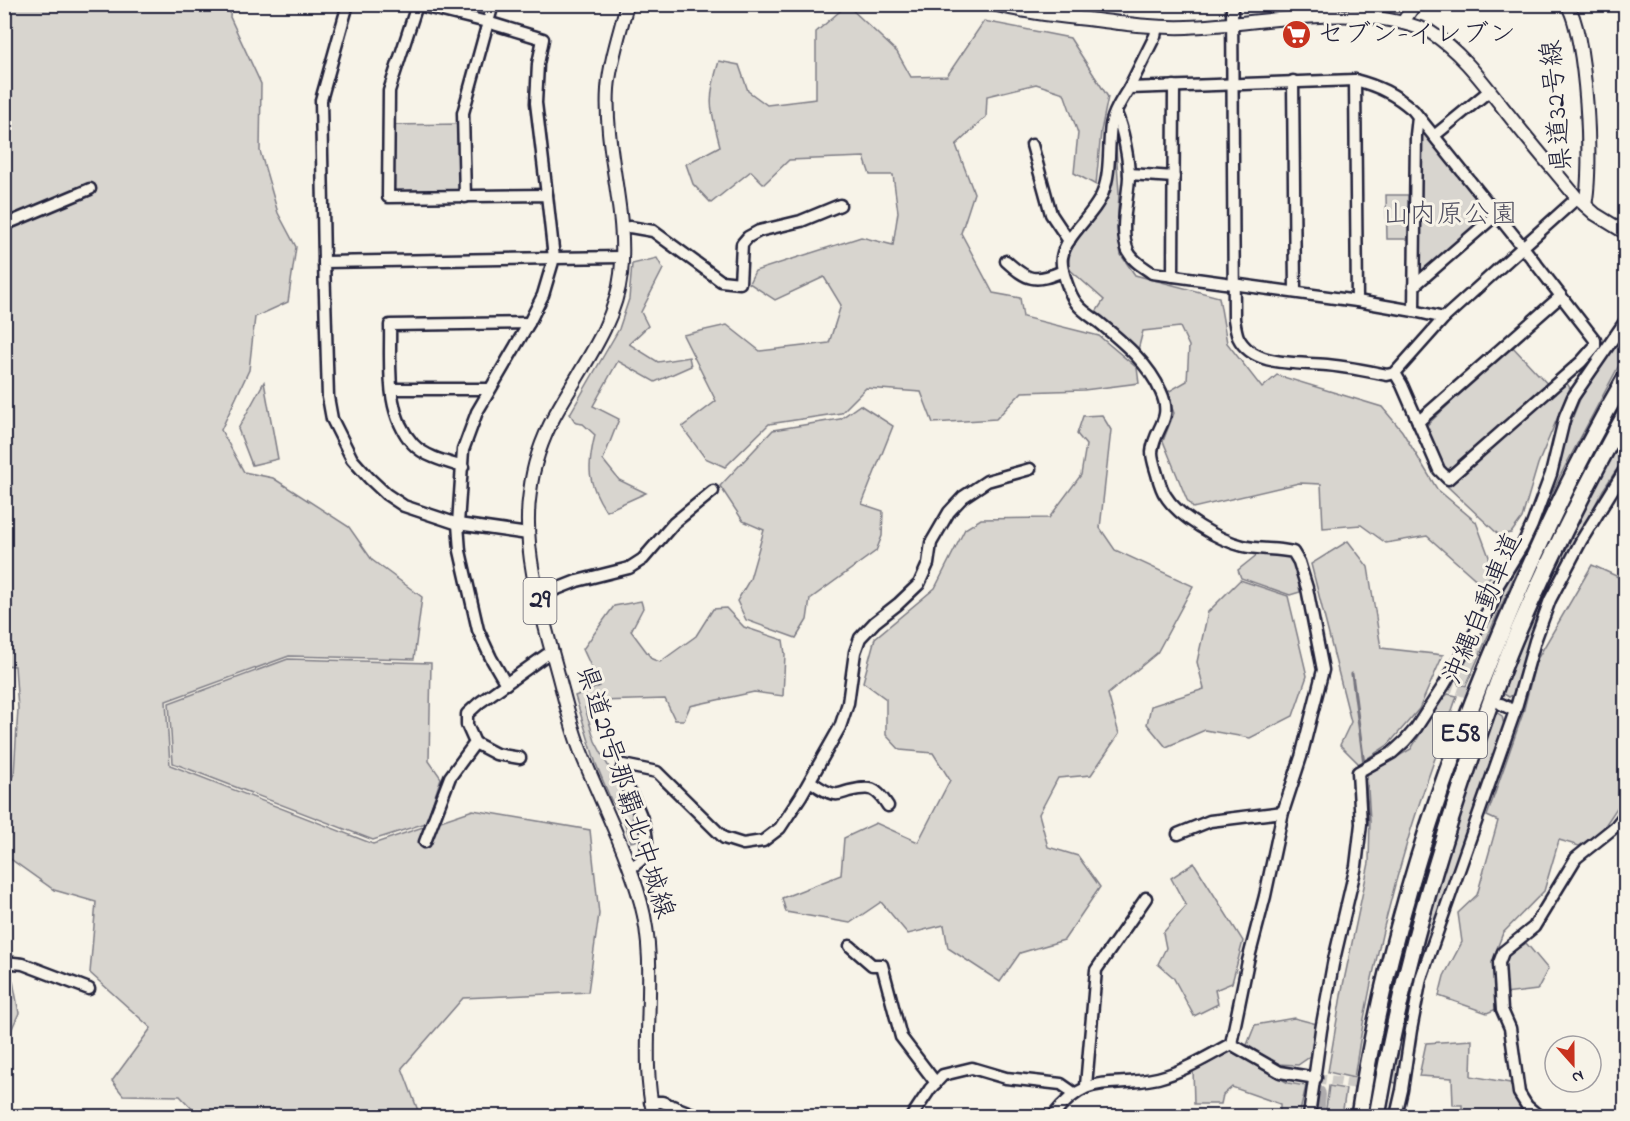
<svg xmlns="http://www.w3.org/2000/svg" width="1630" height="1121" font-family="'Indie Flower','Klee One',sans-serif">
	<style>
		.green { fill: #d8d5cf; stroke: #7d7c85; stroke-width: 1.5 }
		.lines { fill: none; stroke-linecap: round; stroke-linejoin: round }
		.stream { stroke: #76747f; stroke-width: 3 }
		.river { stroke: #aeabad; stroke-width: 18 }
		.minor-tunnel { stroke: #ccc9c5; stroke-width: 10; stroke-dasharray: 10 5; stroke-linecap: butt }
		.minor-casing { stroke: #22223b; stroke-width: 15 }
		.major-casing { stroke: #22223b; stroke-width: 16 }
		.highway-casing { stroke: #22223b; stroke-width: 20 }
		.minor { stroke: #f7f3e8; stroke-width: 10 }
		.major { stroke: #f7f3e8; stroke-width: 12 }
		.highway { stroke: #f7f3e8; stroke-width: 15 }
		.labels { text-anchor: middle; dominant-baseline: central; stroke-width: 6; stroke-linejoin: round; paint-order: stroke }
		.shield { fill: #f7f3e8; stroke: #62616f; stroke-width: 1.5 }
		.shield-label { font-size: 26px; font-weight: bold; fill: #22223b }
		.poi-label { font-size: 27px; fill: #22223b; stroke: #f7f3e8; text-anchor: start }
		.street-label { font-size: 27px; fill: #22223b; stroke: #f7f3e8 }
		.park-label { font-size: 27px; fill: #504f60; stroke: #f7f3e8 }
	</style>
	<rect width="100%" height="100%" fill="#f7f3e8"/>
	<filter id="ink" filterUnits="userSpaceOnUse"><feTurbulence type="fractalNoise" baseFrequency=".0167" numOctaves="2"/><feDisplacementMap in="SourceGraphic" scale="12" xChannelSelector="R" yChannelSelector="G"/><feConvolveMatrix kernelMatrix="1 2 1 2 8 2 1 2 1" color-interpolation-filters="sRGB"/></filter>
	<g filter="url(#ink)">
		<g class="green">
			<polygon points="5,5 231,5 230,17 261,84 260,151 278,213 296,247 288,302 255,317 249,370 221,430 244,472 273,478 349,527 372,560 422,597 414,659 289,656 166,701 170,765 373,844 473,810 590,830 599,914 588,992 463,998 402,1068 420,1116 199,1116 180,1096 123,1095 112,1081 151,1028 90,973 96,902 54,890 5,855 4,791 14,774 18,709 15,666 4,665"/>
			<path d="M 847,5 L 897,52 L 911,77 L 947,76 L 984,21 L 1070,38 L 1108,97 L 1101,131 L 1096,185 L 1074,173 L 1078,133 L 1064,93 L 1036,84 L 987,96 L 986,117 L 956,145 L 974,193 L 961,233 L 993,293 L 1020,298 L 1023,317 L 1099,336 L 1137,368 L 1139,383 L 1084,390 L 1022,392 L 996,419 L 933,423 L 921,392 L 866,388 L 841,413 L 769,424 L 725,467 L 705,458 L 682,427 L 716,401 L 683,335 L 727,325 L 760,351 L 829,343 L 841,305 L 824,277 L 775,300 L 749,283 L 755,271 L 861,237 L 893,245 L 898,212 L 893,175 L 870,175 L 864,157 L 789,160 L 764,184 L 751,171 L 711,203 L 693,184 L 686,164 L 720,146 C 710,108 707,100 719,61 L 739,65 L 748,91 L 767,105 L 816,99 L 816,32 Z"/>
			<polygon points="463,124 465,197 388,197 389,125"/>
			<polygon points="1426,134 1494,217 1414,286 1421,136"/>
			<polygon points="1116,146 1119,194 1117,229 1121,255 1135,275 1219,297 1227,343 1262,388 1277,375 1382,407 1402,431 1437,489 1476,522 1495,573 1481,584 1427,536 1386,543 1361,525 1323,528 1321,484 1299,483 1193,508 1187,500 1163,441 1174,413 1166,393 1187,381 1189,346 1180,327 1143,331 1138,350 1096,312 1104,300 1068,268 1070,252 1083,230 1100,207 1112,147"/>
			<polygon points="1386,195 1408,195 1408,239 1387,239"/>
			<path d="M 657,258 L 663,269 L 641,312 L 648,326 L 629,344 L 658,362 L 689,357 L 691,366 L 655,382 L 618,361 L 593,406 L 619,419 L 603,460 L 619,480 L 646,493 L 606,511 C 587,482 587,468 595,435 L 583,424 L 576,423 L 570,414 L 619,329 L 629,299 L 632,264 Z"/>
			<polygon points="1625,326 1625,354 1560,476 1524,554 1466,686 1459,685 1455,676 1456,672 1507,580 1580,399"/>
			<polygon points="1511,345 1552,389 1565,380 1570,388 1538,464 1522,518 1511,533 1499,535 1447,486 1424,428"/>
			<polygon points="264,382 278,459 252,465 238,429"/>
			<polygon points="860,405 893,426 862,504 883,511 882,536 876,551 810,599 807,620 796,638 746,620 737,601 750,579 764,530 743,521 720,486 773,430 840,419"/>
			<polygon points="1102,415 1111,430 1100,528 1115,550 1193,586 1157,653 1108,694 1119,734 1091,775 1058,778 1039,814 1048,847 1078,856 1100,887 1064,940 1020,953 1000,982 948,948 944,925 908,934 881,902 850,923 786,912 782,898 841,875 844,838 876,823 918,842 950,780 933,753 900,750 886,735 886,699 863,682 875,638 935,588 965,529 981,519 1049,518 1081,475 1086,445 1077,434 1083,416"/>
			<polygon points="1625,428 1625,457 1603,490 1551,589 1528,645 1515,693 1509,697 1502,693 1558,557"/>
			<polygon points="1348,541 1368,567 1381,648 1443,655 1419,709 1388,745 1359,764 1340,745 1351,722 1311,564"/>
			<polygon points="1263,550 1289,555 1295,564 1300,592 1290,595 1241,578 1238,570"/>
			<polygon points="1592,565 1625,580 1625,796 1602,830 1579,846 1559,840 1544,891 1503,933 1496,951 1501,1007 1487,1013 1439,996 1444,976 1462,942 1458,913 1477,895 1498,821 1487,816 1523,713 1536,661"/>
			<polygon points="1240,580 1288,596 1307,676 1293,716 1250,738 1205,730 1166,747 1147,724 1151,706 1204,689 1197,662 1208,612"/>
			<polygon points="641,601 643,608 631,631 652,659 660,662 696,636 713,609 726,608 744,627 783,640 785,654 783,696 754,692 690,706 684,720 675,720 665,699 600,701 585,708 595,741 631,809 636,841 631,842 621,813 611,800 596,764 575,696 600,686 583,649 614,606"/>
			<polygon points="288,659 431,663 429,761 441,778 426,823 373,840 173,763 169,703"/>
			<path d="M 1448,694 L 1457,696 C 1441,743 1423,789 1409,836 C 1385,915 1366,996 1354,1078 L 1328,1072 L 1342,990 L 1369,863 L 1370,820 L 1367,774 L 1411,749 L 1441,700 Z"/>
			<path d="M 1496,712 L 1502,716 L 1504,725 L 1434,930 L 1400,1084 L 1392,1082 C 1406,1017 1419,950 1438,886 C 1455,827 1475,770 1496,712 Z"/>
			<polygon points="1194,863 1243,941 1232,983 1215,990 1218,1004 1194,1016 1173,977 1158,964 1166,948 1163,933 1186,906 1171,878"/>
			<polygon points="1526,943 1548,969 1537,990 1505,994 1504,966 1509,954"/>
			<polygon points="5,978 13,981 19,1013 5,1044"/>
			<polygon points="1294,1018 1317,1024 1311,1056 1298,1065 1277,1064 1247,1045 1255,1025"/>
			<polygon points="1472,1040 1471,1076 1510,1083 1522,1107 1513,1116 1462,1116 1462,1105 1453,1105 1452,1078 1419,1076 1426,1043"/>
			<polygon points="1232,1049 1288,1083 1306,1086 1299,1116 1280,1115 1280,1104 1232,1087 1223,1095 1221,1104 1194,1104 1193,1068 1206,1065"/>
			<polygon points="1329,1086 1346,1089 1342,1116 1325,1116"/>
		</g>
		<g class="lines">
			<g class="stream">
				<polyline points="1352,674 1364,764"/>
				<polyline points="1364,771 1368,819 1365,836"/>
			</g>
			<polyline class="river" points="1315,1116 1317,1094"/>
			<g class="minor-tunnel">
				<polyline points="1444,685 1481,697"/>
				<polyline points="1316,1078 1391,1089"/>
			</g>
			<defs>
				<g id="minor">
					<polyline points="414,4 487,22 543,39 538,64 536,103 547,195"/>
					<path d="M 1232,4 L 1234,319 C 1235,325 1236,332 1238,337 C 1253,368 1300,362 1327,365 C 1348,367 1368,371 1387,375 L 1395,373 L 1444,318 L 1577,198"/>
					<polyline points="417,5 389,91 388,197 547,195 554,258 324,262 328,397 332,419 352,459 369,478 386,494 404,506 458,524 528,534"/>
					<polyline points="1371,10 1373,4"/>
					<polyline points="1075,18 1075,4"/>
					<polyline points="1355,80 1357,301"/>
					<polyline points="1293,81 1295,292"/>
					<polyline points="1129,88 1155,36 1157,27"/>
					<path d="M 1116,113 C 1123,129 1129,160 1129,177 C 1128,200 1119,230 1128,251 C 1132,261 1144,267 1152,273 L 1357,301 L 1414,311 L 1444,318"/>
					<polyline points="1434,136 1489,91"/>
					<polyline points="1032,145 1051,214 1069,241"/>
					<polyline points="1129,174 1174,177"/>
					<polyline points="465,197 463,113 493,4"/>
					<polyline points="4,225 90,189"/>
					<polyline points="622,228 630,227 653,231 721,281 740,283 742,244 748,237 759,231 801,221 840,205"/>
					<path d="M 1006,261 C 1028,281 1035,283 1063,271"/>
					<polyline points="324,262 321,100 348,4"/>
					<polyline points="1173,276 1174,86"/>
					<polyline points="1414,286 1497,214"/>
					<polyline points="1414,311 1416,135 1418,117"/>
					<polyline points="529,323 543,295 554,258 622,257"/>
					<polyline points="392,389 489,389"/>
					<polyline points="1418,422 1561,296"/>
					<path d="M 463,467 C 447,462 425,457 413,444 C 384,412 391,364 390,325 L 529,323 L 477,412 L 463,450 L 458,524 L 460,551 L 478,630 L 491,658 L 506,684"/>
					<polyline points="539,596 577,581 629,568 643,559 674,523 713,491"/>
					<polyline points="1501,704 1515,711"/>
					<polyline points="475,743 496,754 520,758"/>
					<path d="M 810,781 C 817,786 826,793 835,794 C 839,795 845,792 849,791 C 871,786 876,787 888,806"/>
					<polyline points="1178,834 1210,821 1283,812"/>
					<polyline points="425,842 450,777 475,743 467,725 467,714 479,703 546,655 552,653"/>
					<path d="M 630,869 C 633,866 638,863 641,860 C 659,840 631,794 620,774 L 623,765 L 657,772 L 724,838 L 743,844 L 763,841 L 780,828 L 801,796 L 840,727 L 848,703 L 855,652 L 860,638 L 875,622 L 898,604 L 919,584 L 928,564 L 931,543 L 949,512 L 963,497 L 987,481 L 1030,469"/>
					<polyline points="850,946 872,965 882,965 901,1037 936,1083"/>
					<polyline points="4,962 23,964 89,989"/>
					<path d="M 1231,1044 L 1248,961 L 1265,896 L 1283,812 L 1301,757 L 1323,670 L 1307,588 L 1299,562 L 1293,552 C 1276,548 1260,550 1243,546 C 1219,540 1178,517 1165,495 C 1161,489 1159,481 1157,474 C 1155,467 1152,459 1152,452 C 1154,428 1174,420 1161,392 C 1149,364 1124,343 1101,324 C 1094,318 1083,312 1077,304 C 1070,296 1060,268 1062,257 C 1066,234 1095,215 1103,192 C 1111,172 1108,147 1111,125 C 1113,113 1122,99 1129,88 L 1355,80 C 1378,86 1395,94 1413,110 L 1523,247 L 1595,340 L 1595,346 L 1581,362 L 1448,479 L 1439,470 L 1402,385 L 1395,373"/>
					<polyline points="1231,1044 1280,1072 1316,1078"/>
					<polyline points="1086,1086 1096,970 1146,898"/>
					<polyline points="650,1102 662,1102 698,1116"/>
					<polyline points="912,1116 930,1089 943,1075 972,1068 1006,1078 1061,1084 1074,1093"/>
					<path d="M 1053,1116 C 1089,1070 1109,1089 1158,1078 C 1183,1072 1208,1056 1231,1044"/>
					<polyline points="1309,1116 1321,1030 1333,964 1356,866 1361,824 1358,772 1392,753 1405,741 1416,728 1444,685 1492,604 1498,585 1522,546 1532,525 1551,474 1565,416 1573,397 1626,320"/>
					<polyline points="1396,1116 1402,1090 1411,1030 1421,978 1515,711 1535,641 1550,600 1581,541 1626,468"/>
					<polyline points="1539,1116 1527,1106 1519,1093 1510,1028 1502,1010 1499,963 1503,952 1534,927 1576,858 1616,826 1626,813"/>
				</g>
				<g id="major">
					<path d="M 627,4 C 620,32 610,61 608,89 C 604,151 628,212 621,274 C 615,327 579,370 555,415 C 542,439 533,465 530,492 C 521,550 543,618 558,674 C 565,700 571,727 581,752 C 601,802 627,851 641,903 C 660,973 638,1048 654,1116"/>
					<path d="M 993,4 C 1027,13 1062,16 1096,20 C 1126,24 1156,28 1187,27 C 1269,24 1353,0 1430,32 C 1462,52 1485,85 1508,114 C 1530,142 1554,170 1577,198 L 1595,214 L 1626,233"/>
					<path d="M 1567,4 C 1587,36 1593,168 1585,205"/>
					<polyline points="1405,19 1415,4"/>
				</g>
				<g id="highway">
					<path d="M 1359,1116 C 1384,947 1437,783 1504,626 C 1540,540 1579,457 1626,377"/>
					<path d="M 1377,1116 C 1398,992 1429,880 1470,761 C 1485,717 1500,672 1519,629 C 1551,555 1587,484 1626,413"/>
				</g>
			</defs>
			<use href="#minor" class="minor-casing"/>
			<use href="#major" class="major-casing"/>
			<use href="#highway" class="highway-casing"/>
			<use href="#minor" class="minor"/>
			<use href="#major" class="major"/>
			<use href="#highway" class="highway"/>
		</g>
	</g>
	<defs>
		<symbol id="supermarket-disc" viewBox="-11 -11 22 22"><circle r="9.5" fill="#c8321e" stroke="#f7f3e8"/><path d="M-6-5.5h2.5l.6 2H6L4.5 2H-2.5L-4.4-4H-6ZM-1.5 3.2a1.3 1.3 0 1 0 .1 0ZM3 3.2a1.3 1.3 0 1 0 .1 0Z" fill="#fff"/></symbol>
	</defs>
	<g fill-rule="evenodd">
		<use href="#supermarket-disc" x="1280" y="18" width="33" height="33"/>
	</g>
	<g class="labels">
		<g class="shield">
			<rect x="523.5" y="578" width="33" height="46" rx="4.5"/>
			<rect x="1433" y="712" width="54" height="46" rx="4.5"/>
		</g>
		<g class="shield-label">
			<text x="540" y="601">29</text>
			<text x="1460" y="735">E58</text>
		</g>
		<g class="poi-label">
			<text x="1317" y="35">セブン-イレブン</text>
		</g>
		<g class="street-label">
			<text transform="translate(1558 106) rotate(-95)">県道32号線</text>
			<text transform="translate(1484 609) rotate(-67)">沖縄自動車道</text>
			<text transform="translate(624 792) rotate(72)">県道29号那覇北中城線</text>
		</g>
		<g class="park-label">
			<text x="1450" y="215">山内原公園</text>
		</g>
	</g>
	<rect width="1630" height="1121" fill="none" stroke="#f7f3e8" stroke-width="24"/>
	<rect x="12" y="12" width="1606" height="1097" fill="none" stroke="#22223b" stroke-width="2" filter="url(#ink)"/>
	<g transform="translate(1573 1064) rotate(159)"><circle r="28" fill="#f7f3e8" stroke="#a29fa3" stroke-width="1.5"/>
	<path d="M0-4.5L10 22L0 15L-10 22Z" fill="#c8321e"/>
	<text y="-9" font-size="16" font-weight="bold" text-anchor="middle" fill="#22223b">N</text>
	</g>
</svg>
